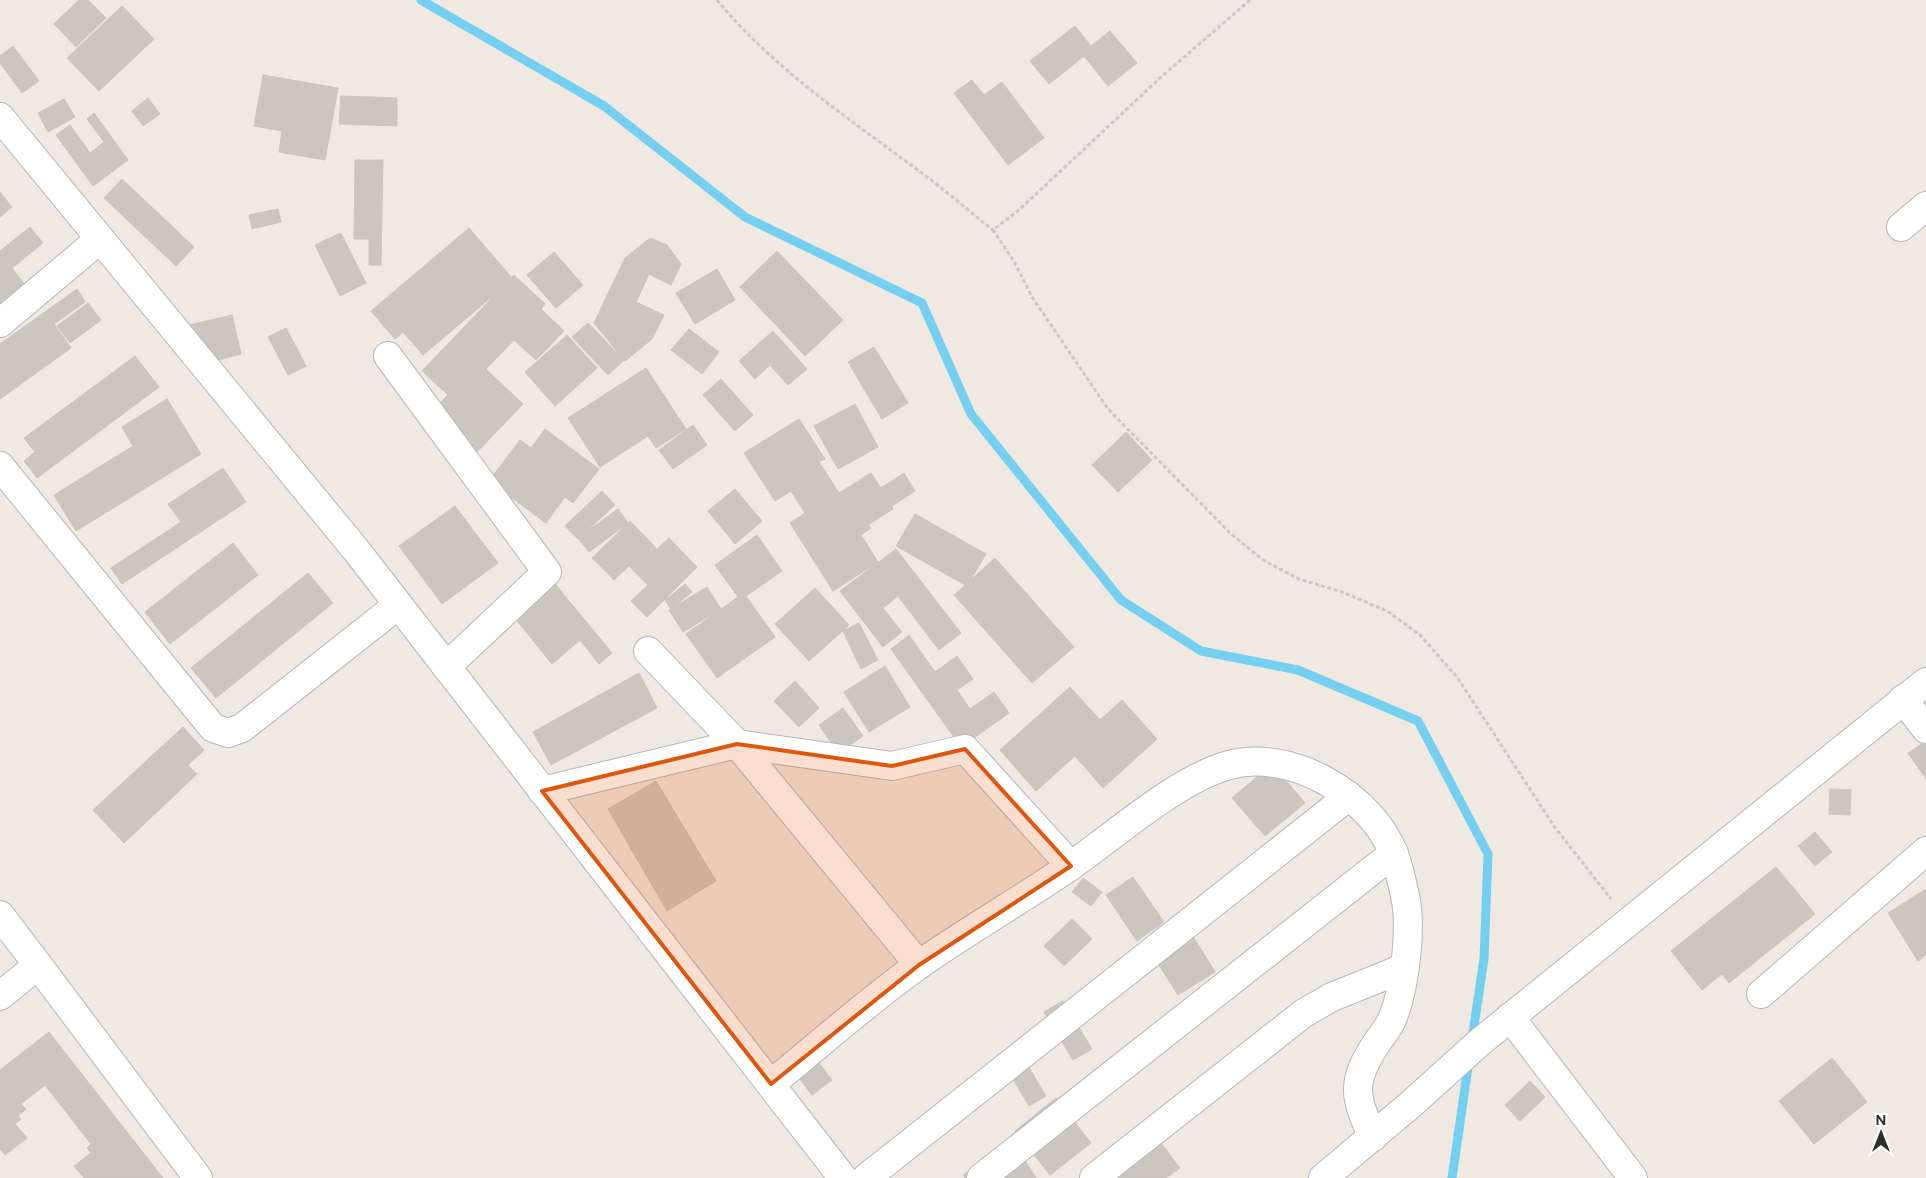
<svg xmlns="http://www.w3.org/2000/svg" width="1926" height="1178" font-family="Figtree,sans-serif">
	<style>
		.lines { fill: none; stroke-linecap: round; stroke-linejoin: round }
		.stream { stroke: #75cff0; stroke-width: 9 }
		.building { fill: #cbc7bf; stroke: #cbc5ba }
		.minor-casing { stroke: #b4b7c1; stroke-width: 30 }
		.tertiary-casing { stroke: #b4b7c1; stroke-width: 30 }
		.path { stroke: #c9c9c9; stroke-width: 3; stroke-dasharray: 4 2.5; stroke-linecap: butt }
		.minor { stroke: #fff; stroke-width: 28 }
		.tertiary { stroke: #fff; stroke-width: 28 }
		.marked { fill: #df570e; fill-opacity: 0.2; stroke: #df570e; stroke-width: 4; stroke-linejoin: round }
	</style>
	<rect width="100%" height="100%" fill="#efe9e1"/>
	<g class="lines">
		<g class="stream">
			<polyline points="421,0 604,106 745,217 922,303 971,414 1121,600 1201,651 1298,670 1418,721 1488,854 1484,959 1472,1039"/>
			<polyline points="1452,1178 1469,1060"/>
		</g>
	</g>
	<g class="building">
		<polygon points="79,0 88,0 106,18 76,47 54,24"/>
		<polygon points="122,6 154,39 99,91 67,58"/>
		<polygon points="1075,26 1091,46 1110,31 1137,63 1108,86 1084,56 1049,84 1030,61"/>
		<polygon points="13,46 39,81 22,93 0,63 0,56"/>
		<polygon points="263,75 338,88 325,160 279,152 282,131 254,126"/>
		<polygon points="972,80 984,95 1002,82 1044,138 1008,165 954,93"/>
		<polygon points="341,96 397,98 397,126 339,124"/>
		<polygon points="148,98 160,114 143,126 132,111"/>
		<polygon points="64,99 75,117 48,132 38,113"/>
		<polygon points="94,113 128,160 93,186 56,135 70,125 90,153 104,142 87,119"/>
		<polygon points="355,160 383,160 381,265 369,265 369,239 354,239"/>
		<polygon points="122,179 194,247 176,266 104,198"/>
		<polygon points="0,192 12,207 0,217"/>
		<polygon points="278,209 281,222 252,229 249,215"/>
		<polygon points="30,227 43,243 12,268 26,286 0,308 0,251"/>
		<polygon points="469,228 513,279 423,355 403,332 395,339 371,311"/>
		<polygon points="341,233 366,283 340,296 315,245"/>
		<polygon points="650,238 667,245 681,264 671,285 649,274 636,302 664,315 652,339 625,361 594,323 625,258"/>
		<polygon points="777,251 843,320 805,356 740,287"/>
		<polygon points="554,252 583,285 556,308 527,275"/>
		<polygon points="717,269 735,300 695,324 676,293"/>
		<polygon points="514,275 545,304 541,309 564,331 536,360 514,340 486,369 523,404 477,452 433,410 448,395 422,371"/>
		<polygon points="77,289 85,302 54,324 71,348 0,399 0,344"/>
		<polygon points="88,303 101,320 70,343 57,326"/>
		<polygon points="232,315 241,354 210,362 181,327"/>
		<polygon points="588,323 624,360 608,375 572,337"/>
		<polygon points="286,328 306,366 288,375 268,337"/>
		<polygon points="689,329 719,352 702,374 671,350"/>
		<polygon points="773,331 807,369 788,385 770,365 755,379 739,361"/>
		<polygon points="567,335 597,368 555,406 525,372"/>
		<polygon points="874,347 908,403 882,419 848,362"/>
		<polygon points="135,356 159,387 37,478 24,461 35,452 24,438"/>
		<polygon points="646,368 686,429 656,448 648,436 600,467 568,418"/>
		<polygon points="721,379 753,415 735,431 703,395"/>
		<polygon points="167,399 201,454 76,531 54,495 133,446 122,427"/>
		<polygon points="855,404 878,447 838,469 814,426"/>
		<polygon points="799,419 825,459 819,462 839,493 871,473 881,488 904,473 915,491 892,506 893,509 868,525 871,528 861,535 878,562 833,591 790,523 805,513 791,491 775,501 744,453"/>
		<polygon points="693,425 707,445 673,469 659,450"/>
		<polygon points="545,429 599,469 573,503 565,497 546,523 489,481 520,440 531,448"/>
		<polygon points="1126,432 1152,460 1118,492 1092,465"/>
		<polygon points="223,468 246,502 122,584 111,568 181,522 168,504"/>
		<polygon points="735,489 762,521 735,544 708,511"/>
		<polygon points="602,491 615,505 578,539 565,526"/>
		<polygon points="455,506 498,563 442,604 399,546"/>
		<polygon points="618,509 628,523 589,552 578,538"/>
		<polygon points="915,514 986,554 967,586 896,546"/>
		<polygon points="630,521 657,549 669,538 697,567 647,617 631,601 648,585 629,566 614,580 592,558"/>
		<polygon points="757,535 782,571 746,596 775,637 717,678 686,634 738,597 715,565"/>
		<polygon points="233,543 258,575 170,644 145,612"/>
		<polygon points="896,549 961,633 939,650 898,596 883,608 902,632 883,647 840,591"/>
		<polygon points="995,558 1074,647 1032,683 954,595"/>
		<polygon points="308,573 333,603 216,698 191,668"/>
		<polygon points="551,579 612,653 599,664 580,640 552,664 510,612"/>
		<polygon points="685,584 692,592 671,609 665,600"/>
		<polygon points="707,587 721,609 683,632 669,610"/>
		<polygon points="815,588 849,625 809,661 775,624"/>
		<polygon points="859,623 878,660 861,669 843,631"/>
		<polygon points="909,635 935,672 957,656 973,679 957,690 970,709 994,692 1009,713 961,747 891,649"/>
		<polygon points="885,666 910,707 869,732 844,692"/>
		<polygon points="639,673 657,708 551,765 533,732"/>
		<polygon points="795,681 819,708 799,727 774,701"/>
		<polygon points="1070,687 1100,720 1122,700 1157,739 1103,788 1075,756 1036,791 1000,750"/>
		<polygon points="843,708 863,736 838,753 819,725"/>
		<polygon points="183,727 204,750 188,765 197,774 124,843 93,810"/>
		<polygon points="1926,741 1926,779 1908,753"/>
		<polygon points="1272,764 1305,803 1265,836 1232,798"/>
		<polygon points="656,781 716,881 667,911 608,809"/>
		<polygon points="1830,789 1851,790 1850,815 1829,814"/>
		<polygon points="1815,832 1832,852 1815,866 1798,846"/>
		<polygon points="1776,867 1815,914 1729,983 1722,974 1702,990 1671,951"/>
		<polygon points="1133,877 1164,922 1137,941 1106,895"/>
		<polygon points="1083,878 1102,892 1091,906 1072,892"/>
		<polygon points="1926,889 1926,955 1918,961 1888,913"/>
		<polygon points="1072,919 1092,939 1064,966 1044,946"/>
		<polygon points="1184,922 1215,972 1178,995 1147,946"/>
		<polygon points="1063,1001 1092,1049 1073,1060 1044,1012"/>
		<polygon points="49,1032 163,1178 84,1178 74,1166 91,1153 87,1148 91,1144 45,1085 21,1104 26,1109 18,1116 21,1119 15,1124 27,1138 5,1155 0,1149 0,1070"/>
		<polygon points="1019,1051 1046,1096 1029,1106 1002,1061"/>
		<polygon points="1832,1058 1867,1102 1814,1144 1779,1101"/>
		<polygon points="816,1059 832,1080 812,1095 796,1074"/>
		<polygon points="1530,1081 1545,1097 1520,1121 1505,1105"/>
		<polygon points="1056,1098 1091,1143 1050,1175 1015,1131"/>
		<polygon points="1144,1121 1180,1168 1166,1178 1119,1178 1101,1154"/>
		<polygon points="1014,1143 1036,1178 965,1178 963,1175"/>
	</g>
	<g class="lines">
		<defs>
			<g id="minor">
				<polyline points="0,117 356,550 843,1178"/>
				<polyline points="1901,227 1926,206"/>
				<polyline points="0,323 100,239"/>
				<polyline points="388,356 547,572 446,667"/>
				<polyline points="0,466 213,728 228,733 242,728 398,605"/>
				<polyline points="648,651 737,744 919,965"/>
				<polyline points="1903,699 1926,729"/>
				<polyline points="542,791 737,744 892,766 965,749 1071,866"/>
				<polyline points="0,915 38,965 0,996"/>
				<polyline points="38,965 198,1178"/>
				<polyline points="1761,994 1926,851"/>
				<polyline points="1510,1017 1633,1178"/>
				<path d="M 771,1084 C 820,1044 868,1001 920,964 C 970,929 1023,899 1072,865 C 1118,833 1176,780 1229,765 C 1291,748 1372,796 1394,854 C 1399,867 1402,882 1405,896 C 1412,926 1405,987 1393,1017 C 1390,1026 1382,1035 1376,1044 C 1351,1082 1354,1097 1373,1137"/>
				<polyline points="866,1178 1349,796"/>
				<polyline points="981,1178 1394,853"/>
				<polyline points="1094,1178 1304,1013 1332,997 1404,968"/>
			</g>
			<polyline id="tertiary" points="1323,1178 1410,1105 1481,1041 1926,682"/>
		</defs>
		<use href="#minor" class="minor-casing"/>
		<use href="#tertiary" class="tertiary-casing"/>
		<g class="path">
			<path d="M 717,0 C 774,69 848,118 919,171 C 945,190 969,211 993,230"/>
			<polyline points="1250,0 1160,78 1019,210 993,230 1015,263 1032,297 1108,409 1230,533 1263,560 1299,579 1342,592 1387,611 1420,635 1457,677 1554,826 1611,899"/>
		</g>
		<use href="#minor" class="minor"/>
		<use href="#tertiary" class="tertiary"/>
	</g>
	<path class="marked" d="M 737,744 L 892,766 L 965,749 L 1071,866 L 919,965 L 771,1084 L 542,791 Z"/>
	<g transform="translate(1881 1133)" stroke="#ffffff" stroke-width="4" paint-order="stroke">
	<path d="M0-4L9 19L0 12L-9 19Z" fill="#2e2e2e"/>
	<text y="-8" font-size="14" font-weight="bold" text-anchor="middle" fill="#2e2e2e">N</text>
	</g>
</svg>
